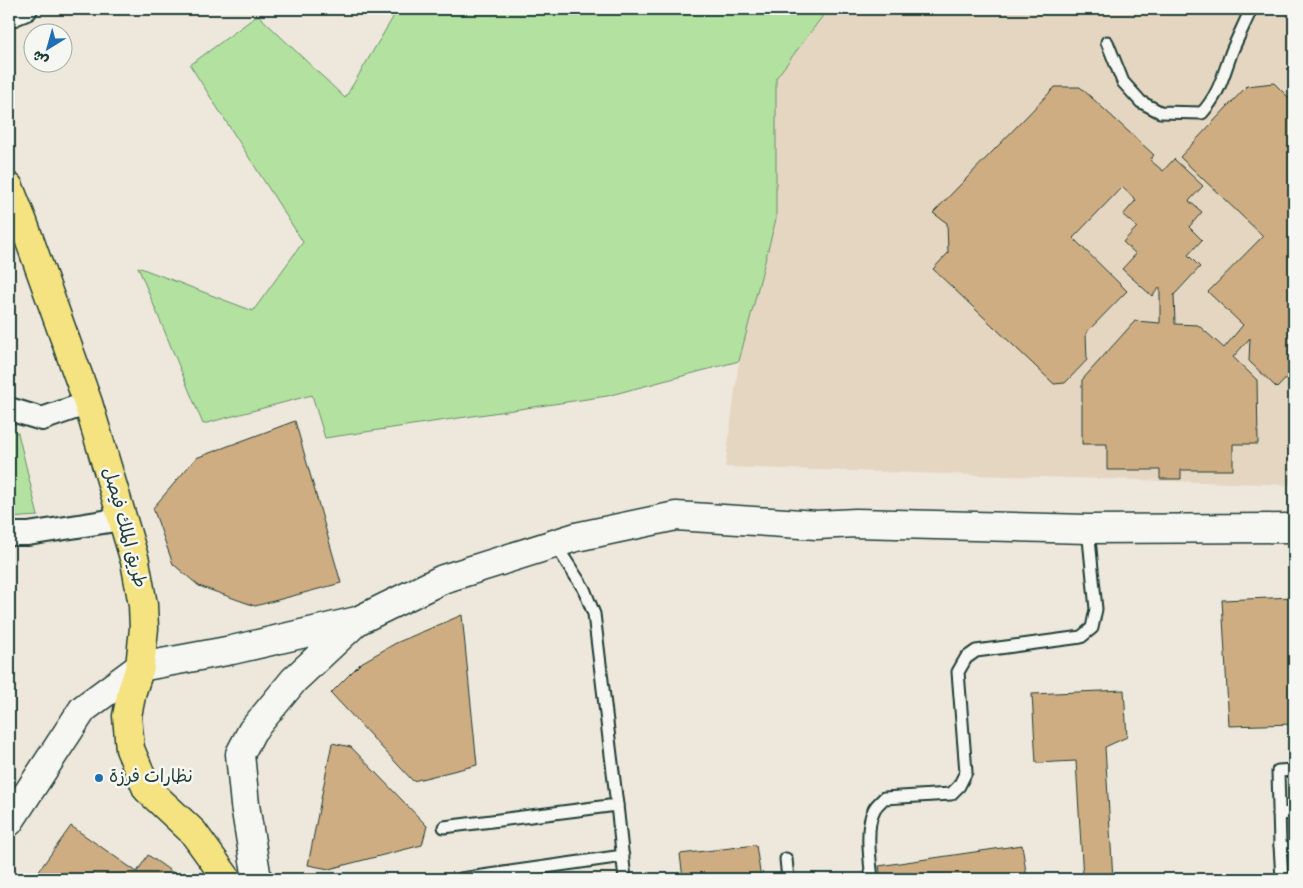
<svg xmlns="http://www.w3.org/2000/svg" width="1303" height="888" font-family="Dekko,'Playpen Sans Arabic',sans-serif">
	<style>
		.built { fill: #e5d6c1 }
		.green { fill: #b2e1a0; stroke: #688f6a }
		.building { fill: #cfad82; stroke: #1f3d34 }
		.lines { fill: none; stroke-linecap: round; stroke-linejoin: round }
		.lane-casing { stroke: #1f3d34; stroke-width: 15 }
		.street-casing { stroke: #1f3d34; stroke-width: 26 }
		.secondary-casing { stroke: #1f3d34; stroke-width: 31 }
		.primary-casing { stroke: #1f3d34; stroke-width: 31 }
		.lane { stroke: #f6f6f2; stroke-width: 11 }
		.street { stroke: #f6f6f2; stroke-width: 22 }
		.secondary { stroke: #f6f6f2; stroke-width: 28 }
		.primary { stroke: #f5e382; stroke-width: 28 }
		.poi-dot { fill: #1f6fb2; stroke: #f6f6f2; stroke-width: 2 }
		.labels { text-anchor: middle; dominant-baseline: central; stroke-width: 5; stroke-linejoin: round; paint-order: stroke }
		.street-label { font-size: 18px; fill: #1f3d34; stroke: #f6f6f2 }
		.poi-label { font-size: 18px; fill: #1f3d34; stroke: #f6f6f2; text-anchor: start }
	</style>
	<rect width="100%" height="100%" fill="#eee7dc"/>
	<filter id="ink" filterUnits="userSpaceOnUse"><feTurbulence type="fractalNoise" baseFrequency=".02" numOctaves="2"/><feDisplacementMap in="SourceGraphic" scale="10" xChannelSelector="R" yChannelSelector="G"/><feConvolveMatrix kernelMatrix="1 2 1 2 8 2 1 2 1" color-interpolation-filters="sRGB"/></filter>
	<g filter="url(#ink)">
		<polygon class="built" points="828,9 1294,9 1294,485 725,467 739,361 776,219 776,78"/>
		<g class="green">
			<polygon points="398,9 828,9 776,78 776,219 739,361 607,396 325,438 312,395 203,424 138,267 253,311 303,242 190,65 258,15 345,98"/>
			<polygon points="9,430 18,433 38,516 9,518"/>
		</g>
		<g class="building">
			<polygon points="1274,83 1294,103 1294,370 1277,388 1249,361 1250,338 1233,357 1257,380 1258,444 1233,444 1233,470 1181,470 1181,479 1160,479 1160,470 1107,470 1107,444 1082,444 1082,380 1135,321 1160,323 1160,287 1152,296 1122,269 1136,254 1123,242 1137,227 1123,215 1136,200 1122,187 1073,238 1127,291 1086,333 1087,360 1065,383 1054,384 933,269 948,253 947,223 933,213 1055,87 1080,87 1154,155 1150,160 1163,171 1174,159 1203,186 1189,201 1202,212 1189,227 1202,240 1188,255 1200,267 1174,295 1175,324 1198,325 1224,348 1243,325 1208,292 1263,236 1180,157 1247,86"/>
			<polygon points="295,421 341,583 255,606 199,586 173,564 153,508 196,458"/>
			<polygon points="1294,597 1294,724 1229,726 1222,600"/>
			<polygon points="462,615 477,765 413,781 331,693 361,663 396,643"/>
			<polygon points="1124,690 1127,737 1105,747 1113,879 1083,879 1076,761 1036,763 1032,694"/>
			<polygon points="332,743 351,747 427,826 422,845 329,869 308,865"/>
			<polygon points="71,826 137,872 148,855 182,879 33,879"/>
			<polygon points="756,845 761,879 683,879 680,854"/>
			<polygon points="1022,845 1027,879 881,879 879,866"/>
		</g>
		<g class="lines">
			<defs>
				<g id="lane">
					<path d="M 1107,42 L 1123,82 L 1141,102 L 1160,112 L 1202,113 C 1220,93 1223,75 1232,51 C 1238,37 1245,23 1251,9"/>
					<polyline points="555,544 584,589 594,614 617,805 625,879"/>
					<polyline points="1294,770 1278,771 1280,845 1294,851"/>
					<polyline points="1279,814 1294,813"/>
					<polyline points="444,827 617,805"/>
					<polyline points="1280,845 1282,879"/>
					<polyline points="786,859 788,879"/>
					<polyline points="461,879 623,856"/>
					<path d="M 872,879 C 870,861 865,826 874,810 C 876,805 881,802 884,798 L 951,794 L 959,786 L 966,772 L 958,672 L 966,658 L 976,651 L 1081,637 L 1092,628 L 1096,609 L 1088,529"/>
				</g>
				<g id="street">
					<polyline points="9,16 26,9"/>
					<polyline points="9,409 42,419 88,403"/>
					<polyline points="9,534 28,534 122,519"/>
				</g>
				<g id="secondary">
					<polyline points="9,822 83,709 140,667 232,650 357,621 443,579 576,537 676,516 817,525 856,523 1088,529 1294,528"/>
					<polyline points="257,879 245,805 240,754 252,731 294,680 356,622"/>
				</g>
				<polyline id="primary" points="9,187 23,222 88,403 135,561 143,605 144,628 140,667 132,691 127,716 130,749 147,789 193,832 227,879"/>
			</defs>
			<use href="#lane" class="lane-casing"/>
			<use href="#street" class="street-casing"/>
			<use href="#secondary" class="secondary-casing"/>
			<use href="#primary" class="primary-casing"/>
			<use href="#lane" class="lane"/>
			<use href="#street" class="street"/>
			<use href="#secondary" class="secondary"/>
			<use href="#primary" class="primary"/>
		</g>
	</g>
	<circle class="poi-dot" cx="99" cy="778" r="5"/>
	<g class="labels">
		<g class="street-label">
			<text transform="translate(123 528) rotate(75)">طريق الملك فيصل</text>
		</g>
		<g class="poi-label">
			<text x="109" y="778">نظارات فرزة</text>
		</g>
	</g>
	<rect width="1303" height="888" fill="none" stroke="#f6f6f2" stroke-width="30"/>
	<rect x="15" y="15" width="1273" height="858" fill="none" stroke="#1f3d34" stroke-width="2" filter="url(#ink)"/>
	<g transform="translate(48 48) rotate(217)"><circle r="24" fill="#f6f6f2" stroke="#a0aca6"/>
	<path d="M0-4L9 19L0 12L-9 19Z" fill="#1f6fb2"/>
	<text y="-8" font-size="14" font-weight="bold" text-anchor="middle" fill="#1f3d34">ش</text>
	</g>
</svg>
